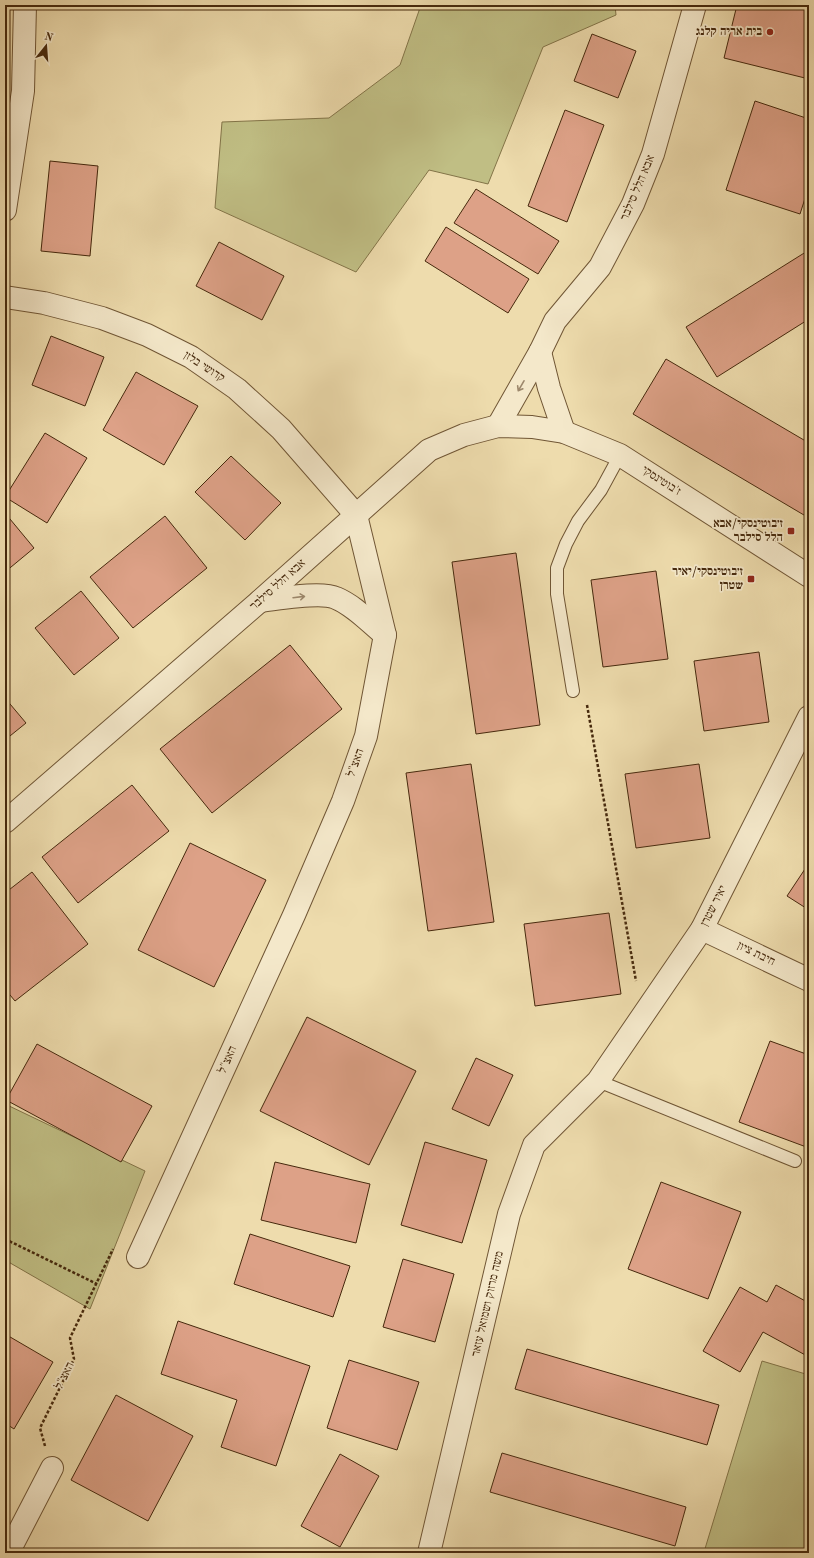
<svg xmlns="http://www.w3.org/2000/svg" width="814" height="1558" font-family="'Old Standard TT','Frank Ruhl Libre',serif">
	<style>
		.green { fill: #c0be84; stroke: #837448 }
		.building { fill: #dda187; stroke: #46290d }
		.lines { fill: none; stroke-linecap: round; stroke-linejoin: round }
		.service-casing { stroke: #705635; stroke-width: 14 }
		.minor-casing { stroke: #705635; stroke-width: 24 }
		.tertiary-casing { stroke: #705635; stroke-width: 24 }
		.path { stroke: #46290d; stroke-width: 2.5; stroke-dasharray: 3 2; stroke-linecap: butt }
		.service { stroke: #f4e8ca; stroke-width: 12 }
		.minor { stroke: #f4e8ca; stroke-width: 22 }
		.tertiary { stroke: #f4e8ca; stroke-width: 22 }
		.oneway { stroke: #9d886c }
		.poi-dot { fill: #8f2418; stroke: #f4e8ca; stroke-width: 1.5 }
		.labels { text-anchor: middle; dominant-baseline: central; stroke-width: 3.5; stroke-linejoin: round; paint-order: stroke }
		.poi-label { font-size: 12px; font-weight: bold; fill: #46290d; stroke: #f4e8ca; text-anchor: end }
		.street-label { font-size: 12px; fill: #46290d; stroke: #f4e8ca }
	</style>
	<rect width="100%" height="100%" fill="#eedcad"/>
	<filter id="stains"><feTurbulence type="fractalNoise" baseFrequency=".005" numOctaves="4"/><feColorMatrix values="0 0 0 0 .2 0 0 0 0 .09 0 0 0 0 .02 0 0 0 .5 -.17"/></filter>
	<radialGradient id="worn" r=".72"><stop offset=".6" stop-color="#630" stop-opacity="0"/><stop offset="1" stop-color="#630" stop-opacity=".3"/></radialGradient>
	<g class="green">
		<polygon points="421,5 615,5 616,15 543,47 488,184 429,170 356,272 215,208 222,122 329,118 400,65"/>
		<polygon points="5,1104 145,1171 90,1309 5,1260"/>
		<polygon points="762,1361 809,1375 809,1553 708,1553 704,1552"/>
	</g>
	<g class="building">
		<polygon points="377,5 390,5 389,8"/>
		<polygon points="737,5 809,5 809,79 724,58"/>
		<polygon points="592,34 636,51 618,98 574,81"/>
		<polygon points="755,101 809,119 809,186 800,214 726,190"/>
		<polygon points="565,110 604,125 567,222 528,206"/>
		<polygon points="50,161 98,166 90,256 41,251"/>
		<polygon points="476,189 559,241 538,274 454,223"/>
		<polygon points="446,227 529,279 508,313 425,261"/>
		<polygon points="219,242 284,276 262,320 196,286"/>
		<polygon points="809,250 809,319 717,377 686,327"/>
		<polygon points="51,336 104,357 85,406 32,385"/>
		<polygon points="666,359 809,443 809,518 633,414"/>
		<polygon points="136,372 198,406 164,465 103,430"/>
		<polygon points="45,433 87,458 47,523 5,497"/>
		<polygon points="231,456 281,503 245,540 195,492"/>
		<polygon points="5,513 34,548 5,572"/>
		<polygon points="165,516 207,568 133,628 90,577"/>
		<polygon points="516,553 540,725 476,734 452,562"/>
		<polygon points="656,571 668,659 603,667 591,580"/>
		<polygon points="81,591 119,638 74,675 35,628"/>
		<polygon points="290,645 342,709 212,813 160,749"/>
		<polygon points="759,652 769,722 704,731 694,661"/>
		<polygon points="5,698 26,723 5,740"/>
		<polygon points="471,764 494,922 428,931 406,773"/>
		<polygon points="699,764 710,838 636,848 625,774"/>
		<polygon points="132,785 169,831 78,903 42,857"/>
		<polygon points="190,843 266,880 214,987 138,950"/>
		<polygon points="809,863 809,910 787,896"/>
		<polygon points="32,872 88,944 15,1001 5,989 5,893"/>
		<polygon points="609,913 621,994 535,1006 524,924"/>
		<polygon points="307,1017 416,1071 369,1165 260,1111"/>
		<polygon points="770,1041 809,1055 809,1148 739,1122"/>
		<polygon points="37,1044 152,1106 121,1162 6,1100"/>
		<polygon points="476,1058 513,1075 489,1126 452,1109"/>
		<polygon points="425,1142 487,1160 462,1243 401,1225"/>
		<polygon points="275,1162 370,1184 356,1243 261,1220"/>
		<polygon points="661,1182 741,1212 708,1299 628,1269"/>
		<polygon points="250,1234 350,1266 333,1317 234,1284"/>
		<polygon points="403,1259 454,1274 435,1342 383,1327"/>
		<polygon points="776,1285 809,1303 809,1357 763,1332 740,1372 703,1351 740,1287 767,1302"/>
		<polygon points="178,1321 310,1366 276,1466 221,1447 237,1400 161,1374"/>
		<polygon points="5,1334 53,1362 14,1429 5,1423"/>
		<polygon points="527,1349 719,1405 707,1445 515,1389"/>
		<polygon points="349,1360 419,1382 397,1450 327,1428"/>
		<polygon points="116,1395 193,1436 148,1521 71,1480"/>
		<polygon points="502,1453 686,1507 675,1546 490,1492"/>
		<polygon points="340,1454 379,1476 340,1547 301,1526"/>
	</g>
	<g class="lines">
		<defs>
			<g id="service">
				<polyline points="573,691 557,594 557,568 566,544 578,521 601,490 620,455"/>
				<polyline points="598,1081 795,1161"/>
			</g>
			<g id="minor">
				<polyline points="5,210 23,91 25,5"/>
				<polyline points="5,297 44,303 102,318 147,335 191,357 237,389 281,429 356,515 385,635 366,736 343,801 294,915 138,1257"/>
				<polyline points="540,352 549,388 564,432"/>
				<polyline points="498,426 540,352 555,321 600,267 633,204 653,154 695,5"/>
				<polyline points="702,929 809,980"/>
				<polyline points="8,1553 52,1468"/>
				<polyline points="429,1553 509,1214 534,1145 598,1081 702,929 809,717"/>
			</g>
			<g id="tertiary">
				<path d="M 260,601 C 278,599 321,591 336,598 C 355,606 370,623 385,635"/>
				<polyline points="5,822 260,601 429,450 464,435 498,426 532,427 564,432 620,455 809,576"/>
			</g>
		</defs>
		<use href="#service" class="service-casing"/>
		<use href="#minor" class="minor-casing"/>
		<use href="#tertiary" class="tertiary-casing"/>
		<g class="path">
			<polyline points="587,705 636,981"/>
			<polyline points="5,1239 97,1284"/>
			<polyline points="45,1446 40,1428 74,1359 70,1338 113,1249"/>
		</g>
		<use href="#service" class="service"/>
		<use href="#minor" class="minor"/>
		<use href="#tertiary" class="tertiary"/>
	</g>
	<defs><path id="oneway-shaft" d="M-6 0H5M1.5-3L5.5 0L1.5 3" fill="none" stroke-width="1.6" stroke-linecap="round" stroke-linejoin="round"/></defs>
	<g class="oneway">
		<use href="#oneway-shaft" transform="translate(521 386) rotate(120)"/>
		<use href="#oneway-shaft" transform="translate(299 597) rotate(-7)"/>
	</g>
	<g class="poi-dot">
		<circle cx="770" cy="32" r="4"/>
		<rect x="787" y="527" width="8" height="8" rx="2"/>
		<rect x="747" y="575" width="8" height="8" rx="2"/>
	</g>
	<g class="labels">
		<g class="poi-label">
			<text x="762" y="32">בית אריה קלנג</text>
			<text x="783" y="524">ז׳בוטינסקי/אבא<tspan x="783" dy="14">הלל סילבר</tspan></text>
			<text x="743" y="572">ז׳בוטינסקי/יאיר<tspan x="743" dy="14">שטרן</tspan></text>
		</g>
		<g class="street-label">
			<text transform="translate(638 188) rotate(-67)">אבא הלל סילבר</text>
			<text transform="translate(204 367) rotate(33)">קדושי בלזן</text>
			<text transform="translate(661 481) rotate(33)">ז'בוטינסקי</text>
			<text transform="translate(278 585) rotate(-42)">אבא הלל סילבר</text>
			<text transform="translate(356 763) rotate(-70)">האצ"ל</text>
			<text transform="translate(714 906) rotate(-63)">יאיר שטרן</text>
			<text transform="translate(756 954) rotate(26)">חיבת ציון</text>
			<text transform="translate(228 1060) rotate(-66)">האצ"ל</text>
			<text transform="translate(488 1304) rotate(-77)">משה מרזוק ושמואל עזאר</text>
			<text transform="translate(65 1376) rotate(-64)">האצ"ל</text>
		</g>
	</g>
	<rect width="814" height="1558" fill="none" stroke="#eedcad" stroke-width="20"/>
	<rect x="6" y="6" width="802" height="1546" fill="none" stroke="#46290d" stroke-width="2"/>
	<rect x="10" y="10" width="794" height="1538" fill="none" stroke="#46290d"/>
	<g transform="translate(46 46) rotate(17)" stroke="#f4e8ca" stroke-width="3" paint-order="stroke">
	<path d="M0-3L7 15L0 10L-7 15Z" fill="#46290d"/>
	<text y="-6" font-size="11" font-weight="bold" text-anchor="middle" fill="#46290d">N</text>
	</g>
	<rect width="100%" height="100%" filter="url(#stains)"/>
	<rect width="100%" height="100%" fill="url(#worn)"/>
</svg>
